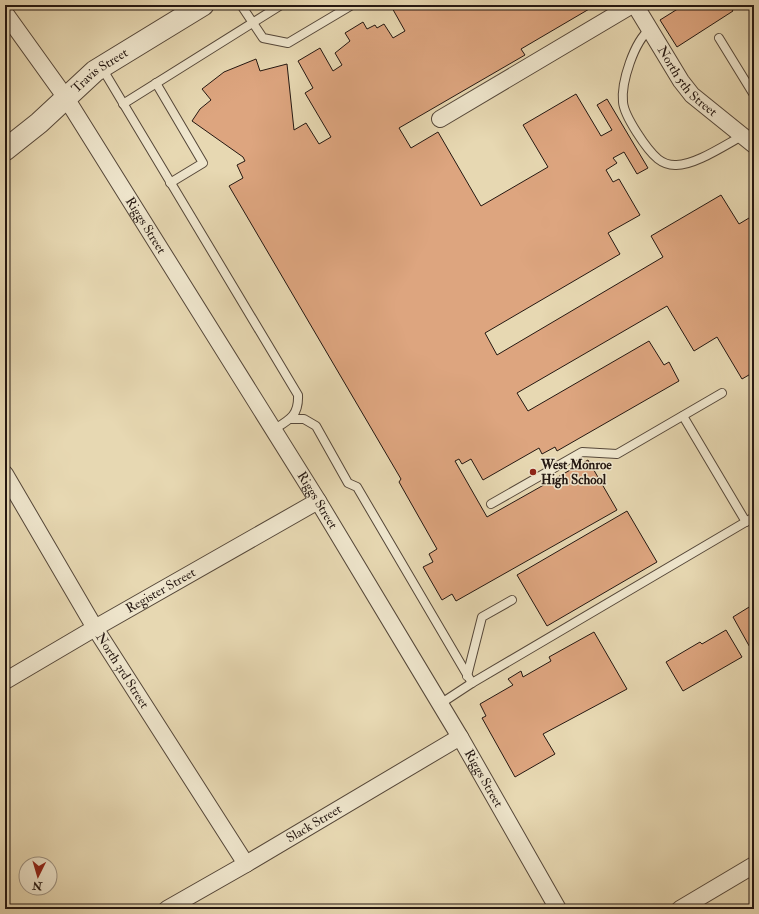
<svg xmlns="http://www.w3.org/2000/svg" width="759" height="914" font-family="'IM FELL Double Pica',serif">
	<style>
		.building { fill: #dda57f; stroke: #241711 }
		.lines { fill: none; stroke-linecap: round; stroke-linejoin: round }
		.service-casing { stroke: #554739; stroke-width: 10 }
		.minor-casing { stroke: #554739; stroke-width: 18 }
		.tertiary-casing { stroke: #554739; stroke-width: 23 }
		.service { stroke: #efe6cd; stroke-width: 8 }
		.minor { stroke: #efe6cd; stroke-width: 16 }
		.tertiary { stroke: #efe6cd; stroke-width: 21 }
		.poi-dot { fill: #8f2418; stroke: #efe6cd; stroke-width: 1.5 }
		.labels { text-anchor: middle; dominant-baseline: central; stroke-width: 3; stroke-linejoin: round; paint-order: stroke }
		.street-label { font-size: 13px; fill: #241711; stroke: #efe6cd }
		.poi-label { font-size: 13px; font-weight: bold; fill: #241711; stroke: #efe6cd; text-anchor: start }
	</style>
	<rect width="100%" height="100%" fill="#e7d8b2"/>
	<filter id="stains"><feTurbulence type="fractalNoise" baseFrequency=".005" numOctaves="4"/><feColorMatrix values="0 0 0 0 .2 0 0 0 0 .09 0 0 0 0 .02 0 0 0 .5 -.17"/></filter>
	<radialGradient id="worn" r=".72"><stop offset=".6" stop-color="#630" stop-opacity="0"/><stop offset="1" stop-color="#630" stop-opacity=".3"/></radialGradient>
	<g class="building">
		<polygon points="392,5 596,5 521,49 525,55 399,128 411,148 438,132 481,206 548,167 523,125 576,94 601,136 612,130 597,105 607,99 648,168 637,174 624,152 613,158 617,163 606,170 613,182 619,179 640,215 608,233 620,254 485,333 497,355 663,257 651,236 721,195 739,224 754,215 754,372 742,379 717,337 694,351 667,306 517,393 528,411 649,341 664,365 669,362 679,381 557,451 555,447 542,454 539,448 483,480 471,459 462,464 459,459 455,461 487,517 588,460 617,510 456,601 452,594 442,600 423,567 433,562 429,554 437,549 399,482 401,479 229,186 243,178 237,165 245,161 243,157 192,121 200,109 211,100 202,89 224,72 256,59 260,71 287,64 294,130 306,123 319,144 331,137 305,93 313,88 298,61 320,48 333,71 342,65 335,53 350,41 345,33 363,22 367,29 375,25 377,28 384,24 393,38 405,31 391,6"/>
		<polygon points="684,5 729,5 733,11 677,47 660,20"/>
		<polygon points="627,511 657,562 547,626 517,575"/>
		<polygon points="754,604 754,650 752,651 733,617"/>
		<polygon points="726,630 742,657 683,691 666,662 700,642 702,644"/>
		<polygon points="594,632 627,689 543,734 555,754 515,777 482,718 486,716 480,704 513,685 508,679 521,671 523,677 551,661 549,657"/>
	</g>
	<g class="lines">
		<defs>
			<g id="service">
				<polyline points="241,5 263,38 288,43 352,5"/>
				<path d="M 650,29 C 634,42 621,82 623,102 C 624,116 647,150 658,159 C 663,163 669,165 675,165 C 694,166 725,145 742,136"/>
				<polyline points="719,38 754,95"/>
				<path d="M 102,68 L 298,395 C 299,416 289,420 273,430"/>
				<polyline points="156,83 203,163 170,183"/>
				<polyline points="123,104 281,5"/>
				<polyline points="683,416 746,522"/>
				<polyline points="291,419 304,419 316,426 348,483 357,487 472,683"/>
				<polyline points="491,504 582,452 617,454 722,393"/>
				<polyline points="467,676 482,617 512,600"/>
				<polyline points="440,704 472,683 754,517"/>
			</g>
			<g id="minor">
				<path id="s1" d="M 635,5 L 681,81 L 692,95 L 754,145"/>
				<path id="s2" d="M 5,13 L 66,98 L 318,501 L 460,737 L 558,909"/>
				<polyline points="440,119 632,5"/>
				<path id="s3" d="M 5,474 L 95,628 L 246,864"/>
				<path id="s4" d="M 5,681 L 95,628 L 318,501"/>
				<path id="s5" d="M 167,909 L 246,864 L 460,737"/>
				<polyline points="680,909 754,865"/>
			</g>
			<g id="tertiary">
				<path id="s6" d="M 5,150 L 39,123 L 95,71 L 203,5"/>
			</g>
		</defs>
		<use href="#service" class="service-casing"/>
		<use href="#minor" class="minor-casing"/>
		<use href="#tertiary" class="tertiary-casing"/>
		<use href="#service" class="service"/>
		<use href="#minor" class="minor"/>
		<use href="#tertiary" class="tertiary"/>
	</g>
	<circle class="poi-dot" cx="533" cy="472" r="4"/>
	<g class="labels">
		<g class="street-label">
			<text stroke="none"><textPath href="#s6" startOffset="124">Travis Street</textPath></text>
			<text stroke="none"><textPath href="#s1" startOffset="93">North 5th Street</textPath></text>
			<text stroke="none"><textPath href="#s2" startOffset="255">Riggs Street</textPath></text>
			<text stroke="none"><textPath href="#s2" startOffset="579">Riggs Street</textPath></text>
			<text stroke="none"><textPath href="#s4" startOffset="180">Register Street</textPath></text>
			<text stroke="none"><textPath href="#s3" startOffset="229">North 3rd Street</textPath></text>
			<text stroke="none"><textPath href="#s2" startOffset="903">Riggs Street</textPath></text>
			<text stroke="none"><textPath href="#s5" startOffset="170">Slack Street</textPath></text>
		</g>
		<g class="poi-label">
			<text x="541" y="465">West Monroe<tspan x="541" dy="15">High School</tspan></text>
		</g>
	</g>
	<rect width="759" height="914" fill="none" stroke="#e7d8b2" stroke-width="20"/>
	<rect x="6" y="6" width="747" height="902" fill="none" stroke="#241711" stroke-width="2"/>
	<rect x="10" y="10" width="739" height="894" fill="none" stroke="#241711"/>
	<g transform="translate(38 876) rotate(185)"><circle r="19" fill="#efe6cd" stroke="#9e9382"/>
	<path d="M0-3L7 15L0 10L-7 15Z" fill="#8f2418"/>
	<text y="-6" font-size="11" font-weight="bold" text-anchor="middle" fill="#241711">N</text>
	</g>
	<rect width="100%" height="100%" filter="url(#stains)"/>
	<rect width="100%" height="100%" fill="url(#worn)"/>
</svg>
